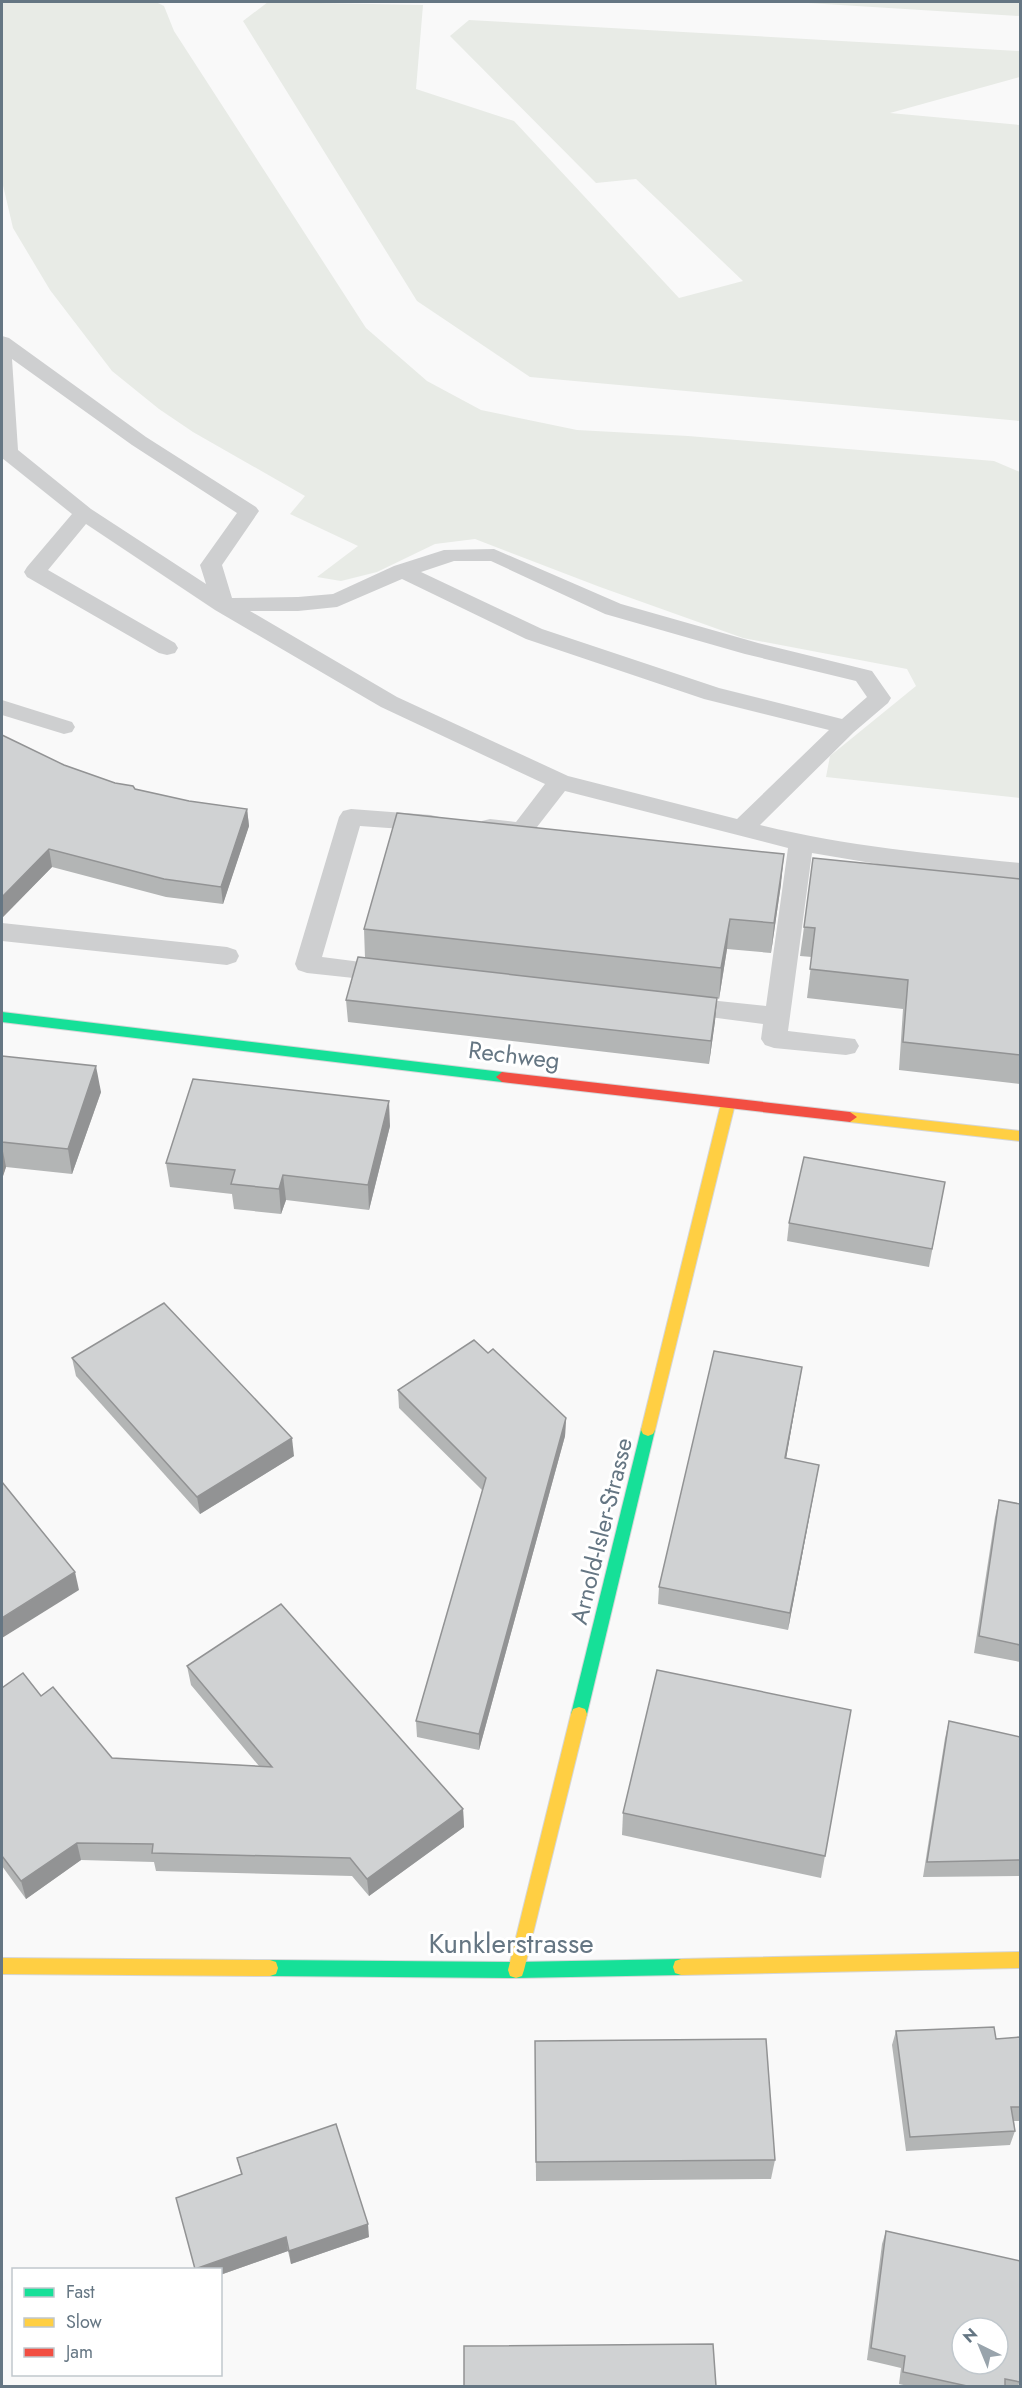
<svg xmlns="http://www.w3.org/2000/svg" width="1022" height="2388" font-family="Jost,sans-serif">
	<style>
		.green { fill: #e8ebe6 }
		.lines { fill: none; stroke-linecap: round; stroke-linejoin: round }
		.fast-casing { stroke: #d5d6d7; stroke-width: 2 }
		.slow-casing { stroke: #d5d6d7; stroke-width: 2 }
		.jam-casing { stroke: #d5d6d7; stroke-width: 2 }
		.lane { fill: #cecfd0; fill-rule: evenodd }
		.fast { fill: #16e098; fill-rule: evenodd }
		.slow { fill: #ffcf43; fill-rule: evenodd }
		.jam { fill: #f24e42; fill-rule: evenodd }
		.wall { fill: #b3b5b5 }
		.shaded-wall { fill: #929394 }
		.building { fill: #d0d2d3; stroke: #929394; stroke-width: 1.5; fill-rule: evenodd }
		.labels { text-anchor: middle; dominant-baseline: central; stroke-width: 6; stroke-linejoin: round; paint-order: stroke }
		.street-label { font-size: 24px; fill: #657683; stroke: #fff }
		.near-street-label { font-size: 28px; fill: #657683; stroke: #fff }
	</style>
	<rect width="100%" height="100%" fill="#f9f9f9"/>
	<g class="green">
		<polygon points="2,2 156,2 164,6 174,31 366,328 427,381 481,410 577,430 688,436 994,461 1020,472 1020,798 826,777 830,756 916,686 907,669 743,638 600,587 475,539 435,544 377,572 341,581 317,577 358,546 290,514 305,496 193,432 159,409 112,371 50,290 13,228 2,181"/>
		<polygon points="268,2 423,5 416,89 514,121 679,298 743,281 636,179 596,183 450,36 469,20 1020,51 1020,77 890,113 1020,125 1020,421 530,377 417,301 243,21"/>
		<polygon points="792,2 1020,2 1020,16"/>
	</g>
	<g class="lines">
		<defs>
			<g id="fast">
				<polygon points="2,1012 502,1072 508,1077 502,1082 2,1022"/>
				<polygon points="648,1424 653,1426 655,1430 587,1714 585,1719 579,1721 573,1719 571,1714 641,1430 643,1426"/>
				<polygon points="681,1959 687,1961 689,1967 687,1973 681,1975 516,1978 270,1976 264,1974 262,1968 264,1962 270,1960 516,1962"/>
			</g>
			<g id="slow">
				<polygon points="728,1099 735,1104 655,1430 653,1434 648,1436 643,1434 641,1430 721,1104"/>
				<polygon points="850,1112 1020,1131 1020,1141 850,1122 843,1117"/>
				<polygon points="579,1707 585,1709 587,1714 524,1970 522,1976 516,1978 510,1976 508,1970 571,1714 573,1709"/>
				<polygon points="1020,1952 1020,1968 681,1975 675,1973 673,1967 675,1961 681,1959"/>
				<polygon points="2,1958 270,1960 276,1962 278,1968 276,1974 270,1976 2,1974"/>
			</g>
			<polygon id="jam" points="502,1072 850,1112 857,1117 850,1122 502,1082 496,1077"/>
		</defs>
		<use href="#fast" class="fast-casing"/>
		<use href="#slow" class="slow-casing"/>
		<use href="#jam" class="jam-casing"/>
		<g class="lane">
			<path d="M 2,336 L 9,338 L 146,437 L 256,507 L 259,511 L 222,565 L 232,598 L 298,597 L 333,594 L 394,566 L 444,550 L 494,549 L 621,604 L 758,643 L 872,671 L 891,698 L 888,703 L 854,732 L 760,825 C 845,846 932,854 1020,863 L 1020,879 L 889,866 L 812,853 L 788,1031 L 855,1039 L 859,1046 L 855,1053 L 846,1055 L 774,1048 L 765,1045 L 761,1039 L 763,1024 L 671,1012 L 667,1006 L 671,1000 L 680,997 L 766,1006 L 788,848 L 565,791 L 530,836 L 522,838 L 482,833 L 478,827 L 482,821 L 490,819 L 516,822 L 545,784 L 381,707 L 215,610 L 86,524 L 48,570 L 175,643 L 178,648 L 175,653 L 167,655 L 159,653 L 27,577 L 24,572 L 27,567 L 72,514 L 2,458 ZM 12,359 L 132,445 L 237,513 L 200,565 L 206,584 L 91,509 L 18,450 ZM 454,561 L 491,561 L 605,614 L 745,654 L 856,681 L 867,697 L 842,719 L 719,688 L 542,629 L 421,572 ZM 402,579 L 526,639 L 704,699 L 829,730 L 737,819 L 568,776 L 397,697 L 250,611 L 298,611 L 337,607 Z"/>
			<polygon points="2,700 72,722 75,727 72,732 64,734 2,715"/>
			<polygon points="351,809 431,815 439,817 443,823 439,829 431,831 360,826 322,957 400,967 404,973 400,979 391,982 307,973 298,970 295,964 339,817 343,811"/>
			<polygon points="2,923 227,947 236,950 239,956 236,962 227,965 2,941"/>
		</g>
		<use href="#fast" class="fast"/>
		<use href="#slow" class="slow"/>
		<use href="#jam" class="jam"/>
	</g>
	<g class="wall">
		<polygon points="64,765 115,783 135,789 189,801 247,809 249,826 223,904 166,897 52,867 2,918"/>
		<polygon points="1020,879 1020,1084 899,1070 903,1009 807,998 812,957 800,956 804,927"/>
		<polygon points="781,884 771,953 727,949 719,999 717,998 715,1021 709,1064 348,1022 346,1000 365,958 364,929"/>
		<polygon points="2,1056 101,1092 72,1174 6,1167 2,1179"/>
		<polygon points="390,1126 369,1210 286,1200 281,1214 234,1209 232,1194 170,1187 166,1163"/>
		<polygon points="945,1182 929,1267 787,1241 789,1223"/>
		<polygon points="488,1353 566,1418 565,1436 479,1750 417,1737 416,1721 483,1491 399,1408 398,1390"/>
		<polygon points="72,1358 294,1456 200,1514 76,1376"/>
		<polygon points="802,1367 786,1459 819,1465 788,1630 658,1604 659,1587"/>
		<polygon points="999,1500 1020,1504 1020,1662 974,1653 995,1517"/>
		<polygon points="187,1666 463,1809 464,1827 369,1896 352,1876 156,1871 154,1862 81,1860 26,1899 2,1866 2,1688 41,1696 112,1758 259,1766 191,1685"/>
		<polygon points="851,1710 821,1878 622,1835 623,1813"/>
		<polygon points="949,1721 1020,1737 1020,1876 923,1877 945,1738"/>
		<polygon points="896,2031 996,2039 1020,2037 1020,2121 1014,2121 1015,2131 1010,2145 906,2151 892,2045"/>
		<polygon points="535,2041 775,2160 771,2179 536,2181"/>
		<polygon points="237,2158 369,2237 291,2264 288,2251 220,2275 220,2270 241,2174"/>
		<polygon points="886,2231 1020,2382 1018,2386 908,2386 899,2384 901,2368 867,2360 882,2244"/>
	</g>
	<g class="shaded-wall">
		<polygon points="247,809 249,826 223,904 221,887"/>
		<polygon points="49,849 52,867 2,918 2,897"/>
		<polygon points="784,854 781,884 771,953 774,923"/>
		<polygon points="730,919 727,949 719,999 721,968"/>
		<polygon points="717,998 715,1021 709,1064 711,1041"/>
		<polygon points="96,1066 101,1092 72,1174 68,1149"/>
		<polygon points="389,1101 390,1126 369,1210 368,1185"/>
		<polygon points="2,1146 6,1167 2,1179"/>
		<polygon points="283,1175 286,1200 281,1214 279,1189"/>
		<polygon points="802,1367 799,1385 783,1476 785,1458"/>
		<polygon points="566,1418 565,1436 479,1750 479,1734"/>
		<polygon points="292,1438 294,1456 200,1514 197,1497"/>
		<polygon points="819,1465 816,1482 788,1630 790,1613"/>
		<polygon points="75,1572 79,1590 2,1638 2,1618"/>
		<polygon points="463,1809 464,1827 369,1896 367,1879"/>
		<polygon points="77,1843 81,1860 26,1899 21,1881"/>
		<polygon points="368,2224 369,2237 291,2264 289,2251"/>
		<polygon points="286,2237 288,2251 220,2275 220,2270 195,2269"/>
	</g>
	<g class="building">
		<polygon points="2,735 64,765 115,783 133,786 135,789 189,801 247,809 221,887 164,879 49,849 2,897"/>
		<polygon points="397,813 784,854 774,923 730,919 721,968 364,929"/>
		<polygon points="813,858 1020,879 1020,1055 903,1042 908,980 810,969 815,928 804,927"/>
		<polygon points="358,957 717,998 711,1041 346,1000"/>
		<polygon points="2,1056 96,1066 68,1149 2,1142"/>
		<polygon points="193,1079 389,1101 368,1185 283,1175 279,1189 231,1184 235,1170 166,1163"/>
		<polygon points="804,1157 945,1182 932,1249 789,1223"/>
		<polygon points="164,1303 292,1438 197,1497 72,1358"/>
		<polygon points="474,1340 488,1353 493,1349 566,1418 479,1734 416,1721 486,1478 398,1390"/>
		<polygon points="714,1351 802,1367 785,1458 819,1465 790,1613 659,1587"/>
		<polygon points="2,1482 75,1572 2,1618"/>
		<polygon points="999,1500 1020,1504 1020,1645 979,1636"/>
		<polygon points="281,1604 463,1809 367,1879 350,1858 152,1853 153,1844 77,1843 21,1881 2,1856 2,1688 23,1673 41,1696 53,1687 112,1758 272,1767 187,1666"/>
		<polygon points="657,1670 851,1710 825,1856 623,1813"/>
		<polygon points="949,1721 1020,1737 1020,1860 927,1862"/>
		<polygon points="994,2027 996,2039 1020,2037 1020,2107 1011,2107 1015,2131 910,2137 896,2031"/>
		<polygon points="766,2039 775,2160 536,2162 535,2041"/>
		<polygon points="336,2124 368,2224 289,2251 286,2237 195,2269 176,2198 242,2174 237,2158"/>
		<path d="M 886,2231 L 1020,2261 L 1020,2382 L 1005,2379 L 1005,2386 L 967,2386 L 903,2372 L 905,2356 L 871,2348 ZM 962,2328 L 998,2328 L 998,2364 L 962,2364 Z"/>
		<polygon points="713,2344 716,2386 464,2386 464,2346"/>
	</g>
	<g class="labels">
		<g class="street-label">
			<text transform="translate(514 1055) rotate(7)">Rechweg</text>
			<text transform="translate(601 1531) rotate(-76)">Arnold-Isler-Strasse</text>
		</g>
		<g class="near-street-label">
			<text x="511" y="1943">Kunklerstrasse</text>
		</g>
	</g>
	<rect width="1022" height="2388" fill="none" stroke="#657683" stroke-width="6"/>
	<rect x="12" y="2268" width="210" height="108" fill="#ffffff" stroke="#c1c8cd" stroke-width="1.5"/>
	<rect x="24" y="2288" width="30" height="9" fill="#16e098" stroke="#c1c8cd" stroke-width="1.5"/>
	<text x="66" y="2298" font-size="18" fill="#657683">Fast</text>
	<rect x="24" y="2318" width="30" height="9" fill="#ffcf43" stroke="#c1c8cd" stroke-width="1.5"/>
	<text x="66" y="2328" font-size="18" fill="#657683">Slow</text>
	<rect x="24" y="2348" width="30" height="9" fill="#f24e42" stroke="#c1c8cd" stroke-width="1.5"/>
	<text x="66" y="2358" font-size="18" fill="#657683">Jam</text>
	<g transform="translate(980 2346) rotate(317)"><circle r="28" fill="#ffffff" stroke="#c1c8cd" stroke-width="1.5"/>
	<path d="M0-4.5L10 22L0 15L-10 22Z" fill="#99a4ac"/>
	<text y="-9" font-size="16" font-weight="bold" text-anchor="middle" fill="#657683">N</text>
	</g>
</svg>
